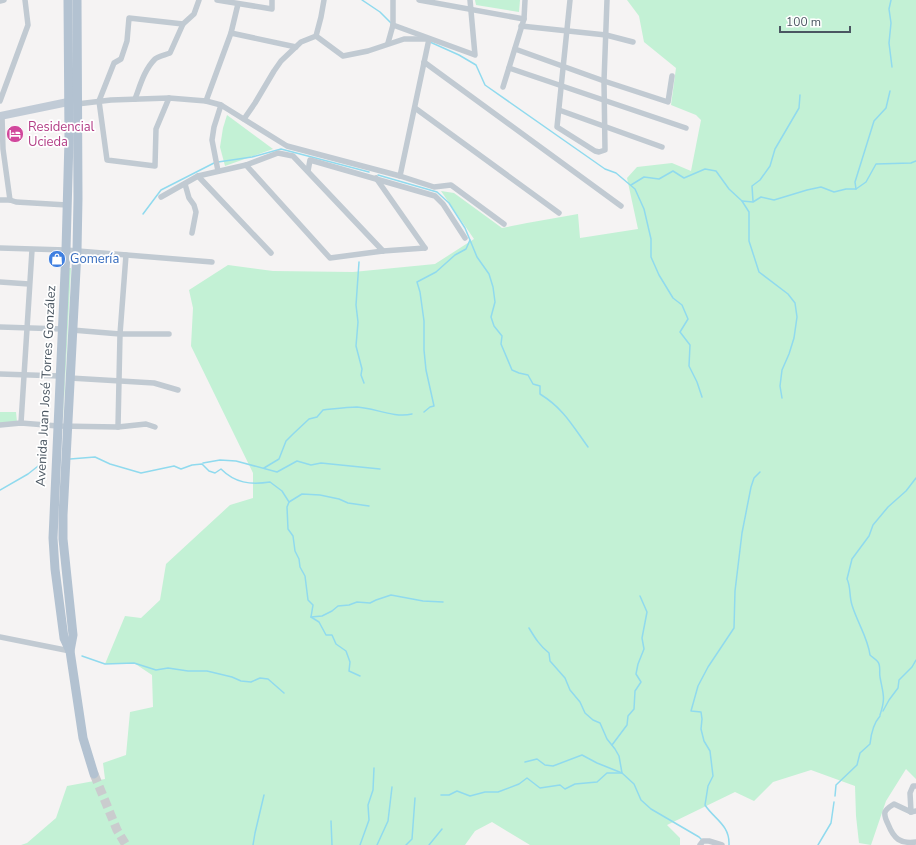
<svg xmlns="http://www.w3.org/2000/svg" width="916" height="845" font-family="'Nunito Sans',sans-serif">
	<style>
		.green { fill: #c3f1d5 }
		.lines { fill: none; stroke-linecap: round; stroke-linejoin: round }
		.stream { stroke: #90daee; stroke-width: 1.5 }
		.primary-tunnel { stroke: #caccce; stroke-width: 9; stroke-dasharray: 9 4.5; stroke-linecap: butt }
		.street { stroke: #c1cad2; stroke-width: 5.5 }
		.secondary { stroke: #c1cbd6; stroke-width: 8 }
		.primary { stroke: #b3c2d1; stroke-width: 9 }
		.labels { text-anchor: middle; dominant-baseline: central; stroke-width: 3.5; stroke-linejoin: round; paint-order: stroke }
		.hotel-label { font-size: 13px; fill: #b23c85; stroke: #fff; text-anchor: start }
		.shop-label { font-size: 13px; fill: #366cbe; stroke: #fff; text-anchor: start }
		.street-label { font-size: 13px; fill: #4a5661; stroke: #fff }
	</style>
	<rect width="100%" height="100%" fill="#f5f3f3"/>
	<g class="green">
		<polygon points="475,0 520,0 519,12 476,5"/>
		<polygon points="627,0 916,0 916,779 906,769 886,801 871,845 859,843 856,816 855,786 811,770 773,782 754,801 735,792 667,825 680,838 680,845 530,845 492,822 475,831 465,845 21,845 27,843 56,818 67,786 105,779 103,763 126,755 130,712 153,707 152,675 134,663 105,664 125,616 141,618 160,600 166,564 230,505 253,498 253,473 191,346 193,308 189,290 228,265 273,271 353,272 435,264 474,239 441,191 454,193 502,228 527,223 578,214 580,238 638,229 627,178 637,167 672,163 691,171 701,120 696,115 671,105 676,68 644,42 639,16"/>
		<polygon points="227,115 273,149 225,166 220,147 223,128"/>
		<polygon points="68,268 71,268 63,421"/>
		<polygon points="0,412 16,412 17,422 0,424"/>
	</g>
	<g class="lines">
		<g class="stream">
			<polyline points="362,0 380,12 391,23"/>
			<polyline points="891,0 889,9 891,23 889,43 892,67"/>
			<polyline points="430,42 459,55 476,65 485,85 605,169 616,173 635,189 644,209 651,239 651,257 659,275 673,298 682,305 688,319 680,332 690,345 689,366 697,382 702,397"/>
			<polyline points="218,162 252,157 281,149 369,172"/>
			<path d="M 378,175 L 437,192 L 449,203 L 465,228 L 477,257 L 489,274 L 493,287 L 495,302 L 491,317 L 494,326 L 502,336 L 501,344 L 512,370 L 519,373 L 528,375 L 533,384 L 540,386 L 540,394 C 564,409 572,425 588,447"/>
			<polyline points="631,185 644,177 659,179 673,171 684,178 705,169 716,171 729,189 742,201 749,212 749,241 759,272 788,294 795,303 797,317 794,338 789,354 782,370 780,386 782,398"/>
			<polyline points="856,189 855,182 874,121 886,108 890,91"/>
			<polyline points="742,201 753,202 761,197 774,200 807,190 821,187 834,192 846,189 856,189 866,182 876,164 911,163 916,161"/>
			<polyline points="753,201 752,186 760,180 770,166 775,149 799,108 800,95"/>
			<polyline points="143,214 161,190 214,163"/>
			<polyline points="359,262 356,305 358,322 356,346 362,369 361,375 364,383"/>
			<polyline points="424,412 430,407 434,406 426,370 424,350 424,321 420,292 417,282 436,272 455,255 466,249 470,240"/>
			<path d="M 70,459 L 95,457 L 110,464 L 141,473 L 174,466 L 181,469 L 192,465 L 202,464 L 209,471 L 215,473 L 221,469 C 235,483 250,485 270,482 L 282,491 L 289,502 L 287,507 L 288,529 L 293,536 L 295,551 L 299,559 L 300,567 L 305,576 L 308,600 L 313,605 L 311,617 L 319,622 L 326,635 L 332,635 L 336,644 L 346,651 L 350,662 L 349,671 L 360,676"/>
			<polyline points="203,463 220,460 236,461 277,472 297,461 311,465 321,463 380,469"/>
			<path d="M 264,468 L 279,459 L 286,441 L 293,434 L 309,419 L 317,417 L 323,410 C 333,409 347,407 357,407 C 375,408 393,418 412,414"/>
			<polyline points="0,490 28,474 47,459"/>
			<polyline points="289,502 302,494 320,495 339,499 348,503 369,506"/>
			<polyline points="311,617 322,616 332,611 338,606 349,605 357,602 370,603 376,600 391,595 423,601 443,602"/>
			<path d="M 529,628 C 535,638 540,646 549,653 L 550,661 L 565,678 L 570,690 L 580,702 L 585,713 L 593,720 L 600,723 L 607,739 L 615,749 L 619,756 L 622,773"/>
			<polyline points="82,656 105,664 134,663 156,670 168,668 188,671 207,671 232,677 241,681 251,682 260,678 268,679 284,693"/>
			<polyline points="883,711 889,700 898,688 899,680 912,667 916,660"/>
			<path d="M 880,715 C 886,697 883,694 880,677 C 879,672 881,666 878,662 C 876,659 872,657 870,655 C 868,638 857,622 852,605 C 849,596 851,587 847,579 L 852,559 L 869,536 L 873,525 L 888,507 L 906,491 L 916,478"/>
			<polyline points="612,745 627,725 628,716 634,709 635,691 641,682 636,674 638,664 644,649 642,638 647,612 640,596"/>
			<polyline points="525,762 537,759 545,765 553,766 582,755 597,763 622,773 634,784 641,800 651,809 699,837 701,839"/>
			<polyline points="441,795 449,795 457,791 470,796 485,792 498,792 519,784 527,778 540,788 560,785 565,789 575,784 597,782 607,773 621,773"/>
			<path d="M 835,796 L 836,785 L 857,765 L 860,753 L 870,744 C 871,734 873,724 880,716"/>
			<polyline points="331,821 332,845"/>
			<polyline points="253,845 255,833 264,795"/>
			<polyline points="360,845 369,820 368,805 373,790 374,768"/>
			<polyline points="377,845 388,821 392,787"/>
			<polyline points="406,845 412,839 415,798"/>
			<polyline points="429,845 442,829"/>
			<path d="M 729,845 C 730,825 714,819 705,805 L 708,786 L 713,776 L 710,751 L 704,741 L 701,729 L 702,719 L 701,712 L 691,711 L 698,686 L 708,667 L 734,628 L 735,591 L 742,533 L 751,487 L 754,478 L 760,472"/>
			<polyline points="818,845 831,823 834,802"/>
		</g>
		<polyline class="primary-tunnel" points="94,774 117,830 126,845"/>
		<g class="street">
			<polyline points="217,0 272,9 272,0"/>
			<polyline points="419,0 524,19"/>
			<polyline points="570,0 557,127 595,151 599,152 605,150 604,81 607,0"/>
			<polyline points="0,1 4,0"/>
			<polyline points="393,25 475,55 470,0"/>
			<polyline points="521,26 606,35 633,42"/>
			<polyline points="231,33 296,47"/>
			<polyline points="316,36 343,56 368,51 404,39 429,39 400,176"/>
			<polyline points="388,43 393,25 393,0"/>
			<polyline points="515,49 604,81 668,102 672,76"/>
			<polyline points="424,62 621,206"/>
			<polyline points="509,68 686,128"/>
			<polyline points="503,87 524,19 525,0"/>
			<polyline points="169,98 156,129 155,166 107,160 99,101 114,63 121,59 127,41 129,18 183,24"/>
			<path d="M 135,99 C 140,86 144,70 155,59 C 158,56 165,55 170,53 L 183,24 L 194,14 L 199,0"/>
			<polyline points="0,101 28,25 25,0"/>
			<polyline points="206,101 231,33 238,4"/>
			<polyline points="77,104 111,100 169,98 206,101 221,105 287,146 400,176 434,187 451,185 504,224"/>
			<polyline points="415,108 559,213"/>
			<polyline points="559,110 662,147"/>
			<polyline points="2,116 3,149 10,200"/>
			<polyline points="244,119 255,103 274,71 281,61 301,42 316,36 321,17 324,0"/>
			<polyline points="246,165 278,153 293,156 383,251"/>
			<polyline points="218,171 212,140 214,127 221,105"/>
			<polyline points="308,171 310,160 435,196 443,204 465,238"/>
			<polyline points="198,176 271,253"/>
			<polyline points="376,178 425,248"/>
			<polyline points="185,184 189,198 194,205 196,212 192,233"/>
			<polyline points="161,197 198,176 246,165 330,258 383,251 425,248"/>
			<polyline points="0,200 10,200 16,202 67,205"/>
			<polyline points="0,248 66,250 212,262"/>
			<polyline points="0,282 29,284"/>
			<polyline points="0,327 62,329"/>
			<polyline points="72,330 120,334 169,334"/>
			<polyline points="0,374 60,376"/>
			<polyline points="70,378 154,383 178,390"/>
			<polyline points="21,423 32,250"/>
			<polyline points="0,425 21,423 58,426 118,427 146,424 155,427"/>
			<polyline points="118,427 120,334 126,255"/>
			<polyline points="0,637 70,651"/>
			<path d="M 916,811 L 911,812 L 894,804 C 891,806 887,808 885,812 C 884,816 886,820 888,824 C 894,839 900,844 916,842"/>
			<polyline points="911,812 910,793 913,786 916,786"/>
			<polyline points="700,845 703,841 709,841 722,845"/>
		</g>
		<polyline class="secondary" points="0,116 68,102"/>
		<g class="primary">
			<polyline points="68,0 69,139 66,250 53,538 55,569 64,638 70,651"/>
			<polyline points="77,0 78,198 77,251 63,515 63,539 73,635 70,651 83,738 94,774"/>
		</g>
	</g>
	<defs>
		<symbol id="hotel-disc" viewBox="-11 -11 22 22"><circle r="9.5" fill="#d1479c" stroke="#fff"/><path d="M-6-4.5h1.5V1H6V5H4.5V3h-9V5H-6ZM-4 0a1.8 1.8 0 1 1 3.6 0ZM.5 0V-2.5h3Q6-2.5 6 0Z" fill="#fff"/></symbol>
		<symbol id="shop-disc" viewBox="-11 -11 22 22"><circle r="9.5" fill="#3f7fe0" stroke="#fff"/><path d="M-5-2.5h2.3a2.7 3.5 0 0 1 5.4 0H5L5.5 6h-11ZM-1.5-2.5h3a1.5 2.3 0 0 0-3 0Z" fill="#fff"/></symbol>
	</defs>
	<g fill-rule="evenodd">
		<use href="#hotel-disc" x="5" y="124" width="20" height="20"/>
		<use href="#shop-disc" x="47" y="249" width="20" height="20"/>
	</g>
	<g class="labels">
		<g class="hotel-label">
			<text x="28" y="127">Residencial<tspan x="28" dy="15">Ucieda</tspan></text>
		</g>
		<g class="shop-label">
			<text x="70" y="259">Gomería</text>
		</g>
		<g class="street-label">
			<text transform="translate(46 386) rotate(-87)">Avenida Juan José Torres González</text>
		</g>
	</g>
	<path d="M780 26v6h70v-6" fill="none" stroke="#4a5661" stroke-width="2"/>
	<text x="786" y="26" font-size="12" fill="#4a5661" stroke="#ffffff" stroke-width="3" paint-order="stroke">100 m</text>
</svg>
